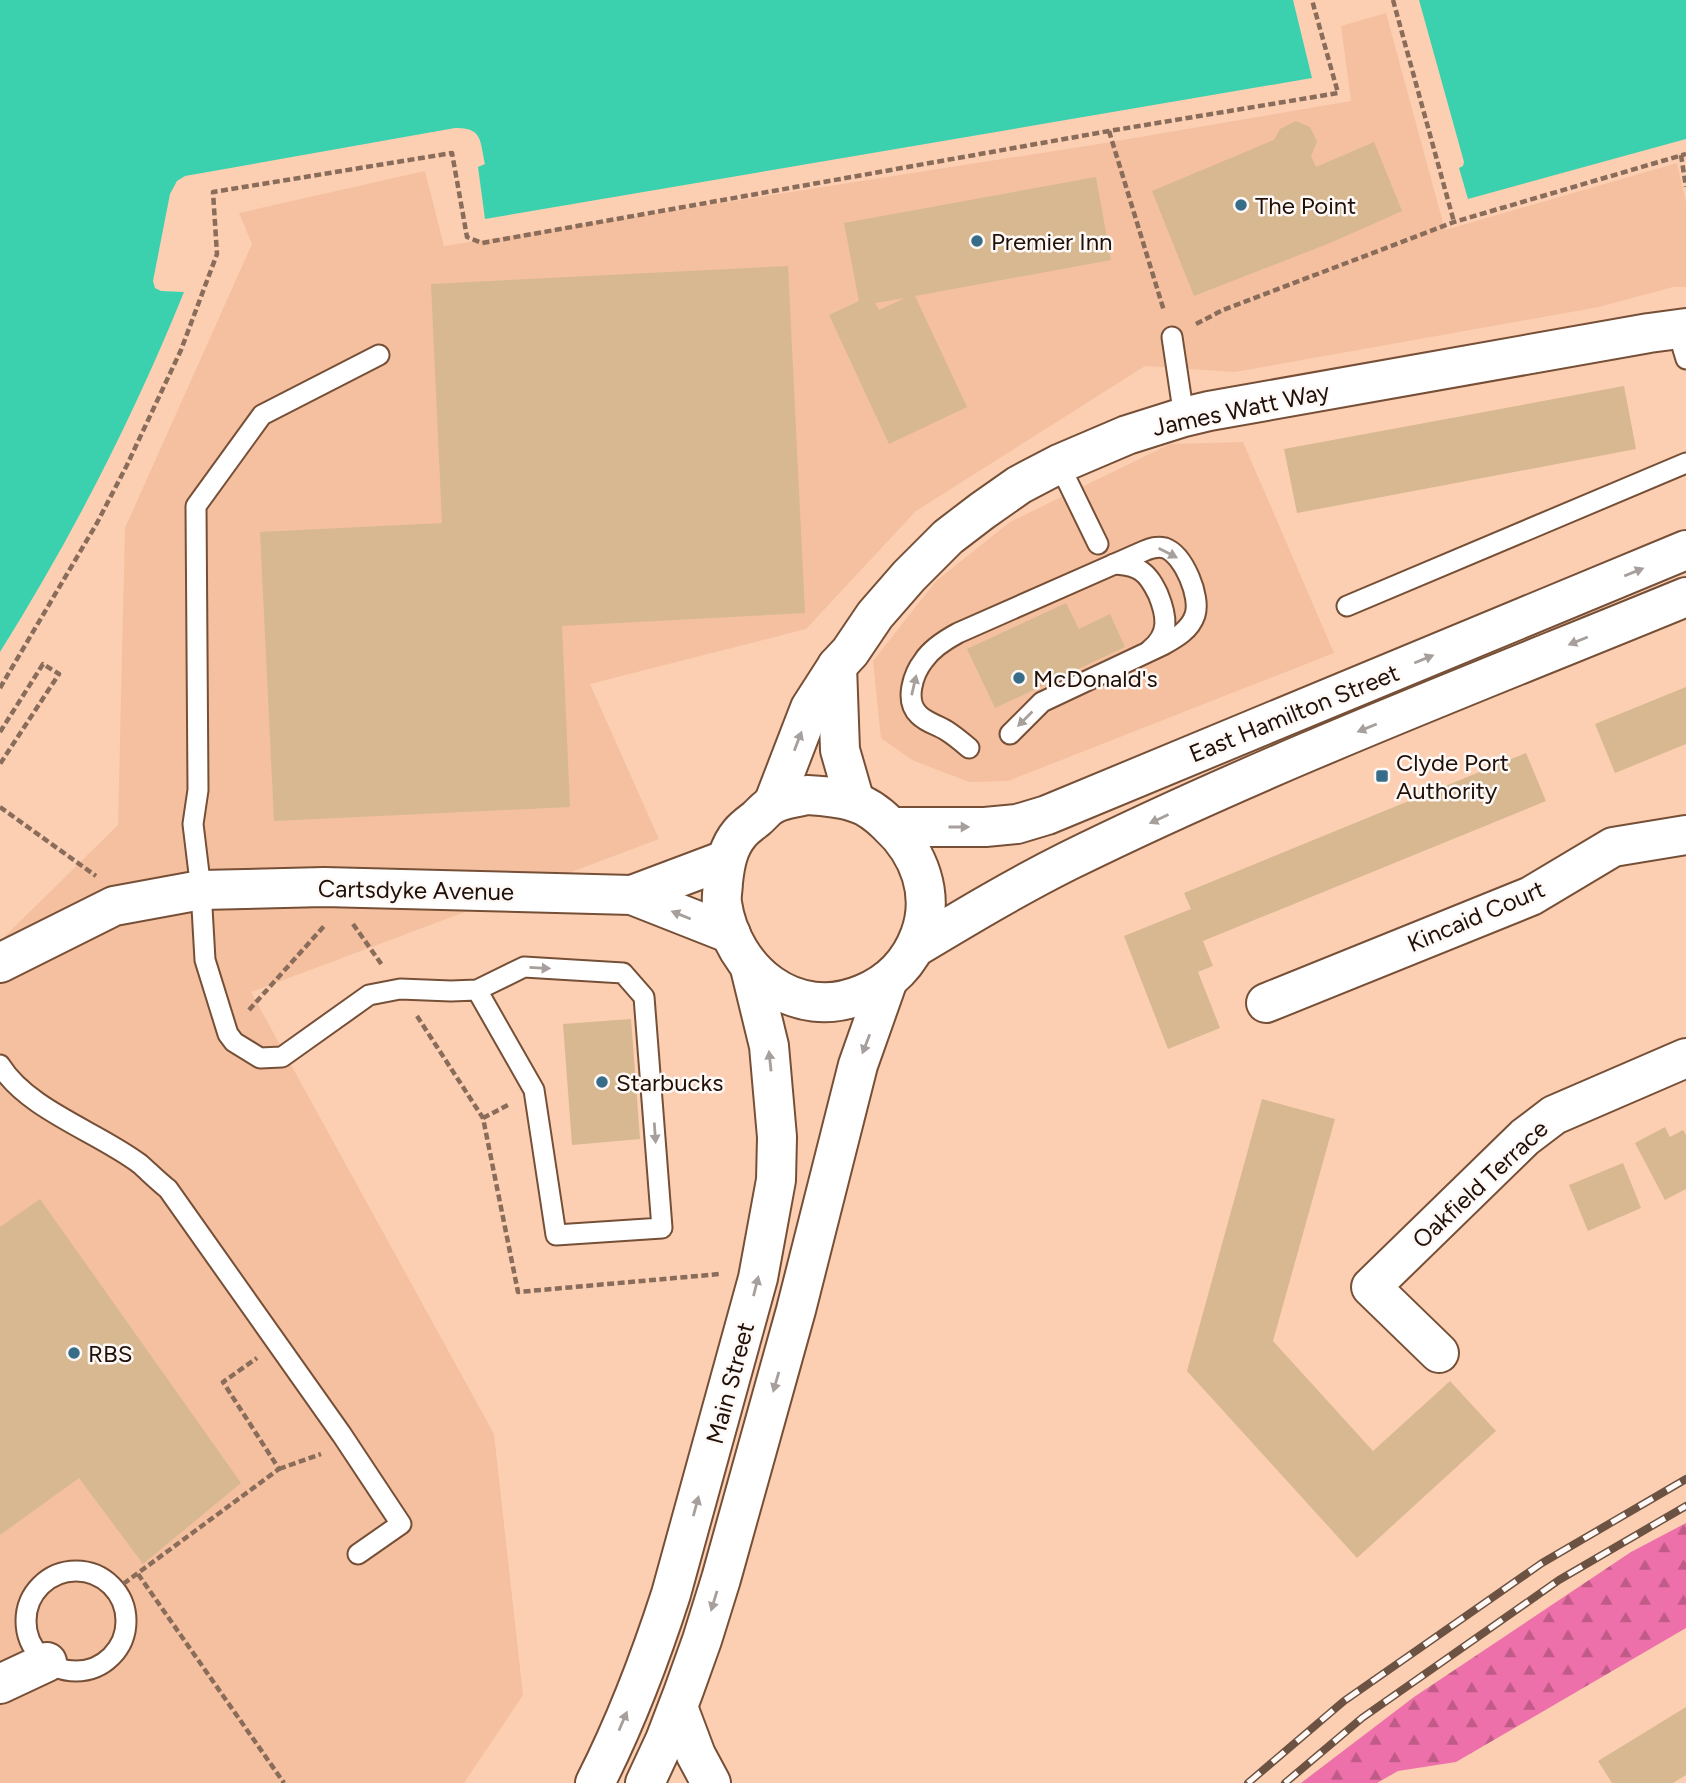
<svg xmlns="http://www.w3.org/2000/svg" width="1686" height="1783" font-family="Figtree,sans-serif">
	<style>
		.built { fill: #f4c0a0 }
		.forest { fill: url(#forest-firs) }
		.water { fill: #3bd1ae }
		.building { fill: #d7b891; fill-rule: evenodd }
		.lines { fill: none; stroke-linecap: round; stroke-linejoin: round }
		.service-casing { stroke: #764f37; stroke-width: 23 }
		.minor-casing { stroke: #764f37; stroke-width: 42 }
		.trunk-casing { stroke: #764f37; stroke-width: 42 }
		.path { stroke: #8a6c5a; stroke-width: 4.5; stroke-dasharray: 7 3.5; stroke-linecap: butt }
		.service { stroke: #fff; stroke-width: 19 }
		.minor { stroke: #fff; stroke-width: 38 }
		.trunk { stroke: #fff; stroke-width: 38 }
		.rail-casing { stroke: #6c5242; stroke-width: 8 }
		.rail { stroke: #fef9f6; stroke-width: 5; stroke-dasharray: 16; stroke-linecap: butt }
		.oneway { fill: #a69f9c }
		.poi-dot { fill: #386d89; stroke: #fef9f6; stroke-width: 2.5 }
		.labels { text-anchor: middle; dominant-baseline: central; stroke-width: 5; stroke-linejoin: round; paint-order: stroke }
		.poi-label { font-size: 24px; fill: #201007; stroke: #fef9f6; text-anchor: start }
		.street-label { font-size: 24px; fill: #201007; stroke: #fef9f6 }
	</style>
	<defs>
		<pattern id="forest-firs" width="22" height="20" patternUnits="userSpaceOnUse" patternTransform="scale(1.75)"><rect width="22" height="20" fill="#ee70aa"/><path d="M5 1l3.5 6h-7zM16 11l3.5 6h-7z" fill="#c05b88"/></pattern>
	</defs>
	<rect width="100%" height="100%" fill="#fccfb3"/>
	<g class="built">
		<polygon points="1386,13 1445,230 1677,163 1686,202 1686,287 1673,287 1599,307 1235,372 1145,366 916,511 806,629 590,684 659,839 251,992 494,1434 523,1695 464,1783 0,1783 0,941 118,825 125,528 252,244 239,213 425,171 444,246 1099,144 1351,101 1341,26"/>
		<polygon points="1243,442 1334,653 1008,781 969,782 912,760 881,738 873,661 936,581 1010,522 1170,444"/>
	</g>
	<polygon class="forest" points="1686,1523 1686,1628 1456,1762 1398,1771 1377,1783 1301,1783 1414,1697 1631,1552"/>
	<g class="water">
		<path d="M 0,0 L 1293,0 L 1312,78 L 485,219 L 478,167 L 485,164 C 480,142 483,127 455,128 L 185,176 L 177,181 L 170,194 L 153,281 L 155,288 L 161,291 L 184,292 C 133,418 72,537 0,652 Z"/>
		<polygon points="1419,0 1686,0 1686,139 1468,199 1459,168 1463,166 1464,162"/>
	</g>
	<g class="building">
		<polygon points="1296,121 1310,127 1317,142 1311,156 1316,167 1374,142 1402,211 1330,243 1194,296 1152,191 1274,140 1280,129"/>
		<path d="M 1096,177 L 1111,260 L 915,296 L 967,407 L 889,444 L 829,315 L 859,301 L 844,223 ZM 905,298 L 879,310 L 875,303 Z"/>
		<polygon points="788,266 805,613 562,626 570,807 274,821 260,532 442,523 431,284"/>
		<polygon points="1624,386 1636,449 1297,513 1284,449"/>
		<polygon points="1066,603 1079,629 1110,614 1125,647 995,708 967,649"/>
		<polygon points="1686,687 1686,744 1615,773 1595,724"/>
		<polygon points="1526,753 1546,801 1203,941 1213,966 1198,972 1220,1028 1168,1049 1124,936 1191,909 1184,893"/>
		<polygon points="631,1019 640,1139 572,1145 563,1024"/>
		<polygon points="1262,1099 1335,1119 1273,1341 1373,1451 1450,1381 1496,1431 1357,1558 1187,1371"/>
		<polygon points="1665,1127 1670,1137 1683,1130 1686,1135 1686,1189 1665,1200 1635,1143"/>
		<polygon points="1623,1163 1641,1208 1588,1231 1569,1185"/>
		<polygon points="40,1199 241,1483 143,1564 79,1478 0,1535 0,1227"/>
		<polygon points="1686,1707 1686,1775 1673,1783 1612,1783 1598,1761"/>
	</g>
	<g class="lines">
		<defs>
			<g id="service">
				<polyline points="1677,329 1686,359"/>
				<polyline points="1172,337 1184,417"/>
				<polyline points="379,355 262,415 196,506 198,790 193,824 201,890 205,960 228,1034 234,1042 260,1058 282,1057 369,995 400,989 451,991 477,990 534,1090 556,1235 662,1228 644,997 623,973 524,967 477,990"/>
				<polyline points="1059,464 1098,544"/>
				<path d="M 1114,564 C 1123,565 1133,565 1141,571 C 1149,576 1154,586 1158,594 C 1167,616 1170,634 1150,650"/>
				<polyline points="1347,606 1686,463"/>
				<path d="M 969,748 C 962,742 955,736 947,731 C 938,725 927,723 919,715 C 904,701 913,674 924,660 C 932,648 945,640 958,633 L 1144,551 C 1151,548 1157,546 1165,548 C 1184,555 1201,597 1195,615 C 1190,630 1176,638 1163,645 L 1042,702 L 1010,734"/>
				<path d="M 0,1065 C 28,1110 98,1132 140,1164 C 149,1172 158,1181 168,1189 L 342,1435 L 401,1524 L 358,1554"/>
				<circle cx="76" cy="1621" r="50"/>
			</g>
			<g id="minor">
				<polyline points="837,666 840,750 855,802"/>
				<polyline points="773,804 810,708 837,666 850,652 875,615 909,576 948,537 982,511 1019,485 1059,464 1127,435 1184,417 1209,411 1649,333 1686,328"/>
				<polyline points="632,895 725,860"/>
				<polyline points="0,963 114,906 201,890 324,887 632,895 731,934"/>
				<polyline points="1266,1003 1531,896 1613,847 1686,835"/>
				<polyline points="1439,1353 1371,1287 1525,1137 1554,1115 1686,1058"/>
				<polyline points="0,1684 47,1662"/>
			</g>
			<g id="trunk">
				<path d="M 807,795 C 823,796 839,797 854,802 C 868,806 879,815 889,825 C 919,853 935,894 920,935 C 910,962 890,983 863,994 C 795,1023 732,971 722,903 C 721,896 723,889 723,882 C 725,864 728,847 740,833 C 744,828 751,823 756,819 C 761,815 766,808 772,805 C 781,799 796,798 807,795 Z"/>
				<polyline points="891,827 985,827 1017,824 1047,815 1686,550"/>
				<path d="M 916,947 C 966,917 1016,887 1068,861 C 1269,762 1479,682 1686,597"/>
				<polyline points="678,1707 696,1755 711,1783"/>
				<path d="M 595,1783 C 626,1722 650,1659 671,1594 L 758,1278 L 776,1180 L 777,1137 L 769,1046 L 750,968"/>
				<polyline points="645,1783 665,1740 683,1693 702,1640 721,1579 796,1310 858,1065 888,980"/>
			</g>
		</defs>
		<use href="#service" class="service-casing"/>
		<use href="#minor" class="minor-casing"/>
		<use href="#trunk" class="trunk-casing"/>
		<g class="path">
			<polyline points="1393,0 1454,222"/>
			<polyline points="1109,131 1164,311"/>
			<polyline points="1681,155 1686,187"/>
			<polyline points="1196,324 1223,310 1454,222 1686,154"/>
			<polyline points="0,688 97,523 127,465 181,350 217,254 213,192 452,153 467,237 482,243 1109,131 1338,93 1312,0"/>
			<polyline points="0,732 43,664 59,674 0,764"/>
			<polyline points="0,807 96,876"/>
			<polyline points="353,924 382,965"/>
			<polyline points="249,1010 325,925"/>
			<polyline points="417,1016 483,1118 518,1292 720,1274"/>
			<polyline points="483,1118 510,1104"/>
			<polyline points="279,1469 321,1454"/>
			<polyline points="138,1574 284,1783"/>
			<polyline points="115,1590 279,1469 223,1382 257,1358"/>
		</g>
		<use href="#service" class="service"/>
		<use href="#minor" class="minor"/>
		<use href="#trunk" class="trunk"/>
		<defs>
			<g id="rail">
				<polyline points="1248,1783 1344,1701 1542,1563 1686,1479"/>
				<polyline points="1285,1783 1362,1718 1559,1580 1686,1506"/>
			</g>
		</defs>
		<use href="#rail" class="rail-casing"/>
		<use href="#rail" class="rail"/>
	</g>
	<defs><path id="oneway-solid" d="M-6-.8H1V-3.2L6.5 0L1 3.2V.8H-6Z" transform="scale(1.75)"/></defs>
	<g class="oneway">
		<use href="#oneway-solid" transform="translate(1168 553) rotate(27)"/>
		<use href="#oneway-solid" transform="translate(1634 572) rotate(-22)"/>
		<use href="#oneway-solid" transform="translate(1578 641) rotate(158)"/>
		<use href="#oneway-solid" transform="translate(1424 659) rotate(-22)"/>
		<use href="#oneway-solid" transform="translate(914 685) rotate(-77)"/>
		<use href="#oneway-solid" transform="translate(1025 719) rotate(135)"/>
		<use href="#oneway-solid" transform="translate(1367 728) rotate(158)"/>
		<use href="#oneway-solid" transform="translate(798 741) rotate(-69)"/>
		<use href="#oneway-solid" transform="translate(1159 819) rotate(155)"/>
		<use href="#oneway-solid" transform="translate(959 827)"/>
		<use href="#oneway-solid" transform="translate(681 915) rotate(-158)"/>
		<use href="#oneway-solid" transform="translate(540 968) rotate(3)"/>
		<use href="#oneway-solid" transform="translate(866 1044) rotate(111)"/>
		<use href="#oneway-solid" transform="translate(770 1061) rotate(-96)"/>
		<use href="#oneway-solid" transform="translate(655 1133) rotate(86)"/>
		<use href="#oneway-solid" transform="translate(756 1286) rotate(-76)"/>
		<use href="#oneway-solid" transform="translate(776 1382) rotate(106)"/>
		<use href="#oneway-solid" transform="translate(696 1506) rotate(-75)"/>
		<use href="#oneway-solid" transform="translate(714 1601) rotate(107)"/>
		<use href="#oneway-solid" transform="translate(623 1721) rotate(-67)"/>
	</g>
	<g class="poi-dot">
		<circle cx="1241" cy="205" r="7"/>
		<circle cx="977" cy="241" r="7"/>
		<circle cx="1019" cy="678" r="7"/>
		<rect x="1375" y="769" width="14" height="14" rx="3.5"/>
		<circle cx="602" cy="1082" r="7"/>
		<circle cx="74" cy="1353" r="7"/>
	</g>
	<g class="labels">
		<g class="poi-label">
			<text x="1255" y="205">The Point</text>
			<text x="991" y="241">Premier Inn</text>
			<text x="1033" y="678">McDonald's</text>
			<text x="1396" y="762">Clyde Port<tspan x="1396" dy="28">Authority</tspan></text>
			<text x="616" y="1082">Starbucks</text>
			<text x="88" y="1353">RBS</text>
		</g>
		<g class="street-label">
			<text transform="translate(1241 409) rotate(-12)">James Watt Way</text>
			<text transform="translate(1294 713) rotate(-22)">East Hamilton Street</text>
			<text transform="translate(416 890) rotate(1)">Cartsdyke Avenue</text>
			<text transform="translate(1476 916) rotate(-23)">Kincaid Court</text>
			<text transform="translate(1480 1184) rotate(-43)">Oakfield Terrace</text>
			<text transform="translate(730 1383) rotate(-75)">Main Street</text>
		</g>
	</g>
</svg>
